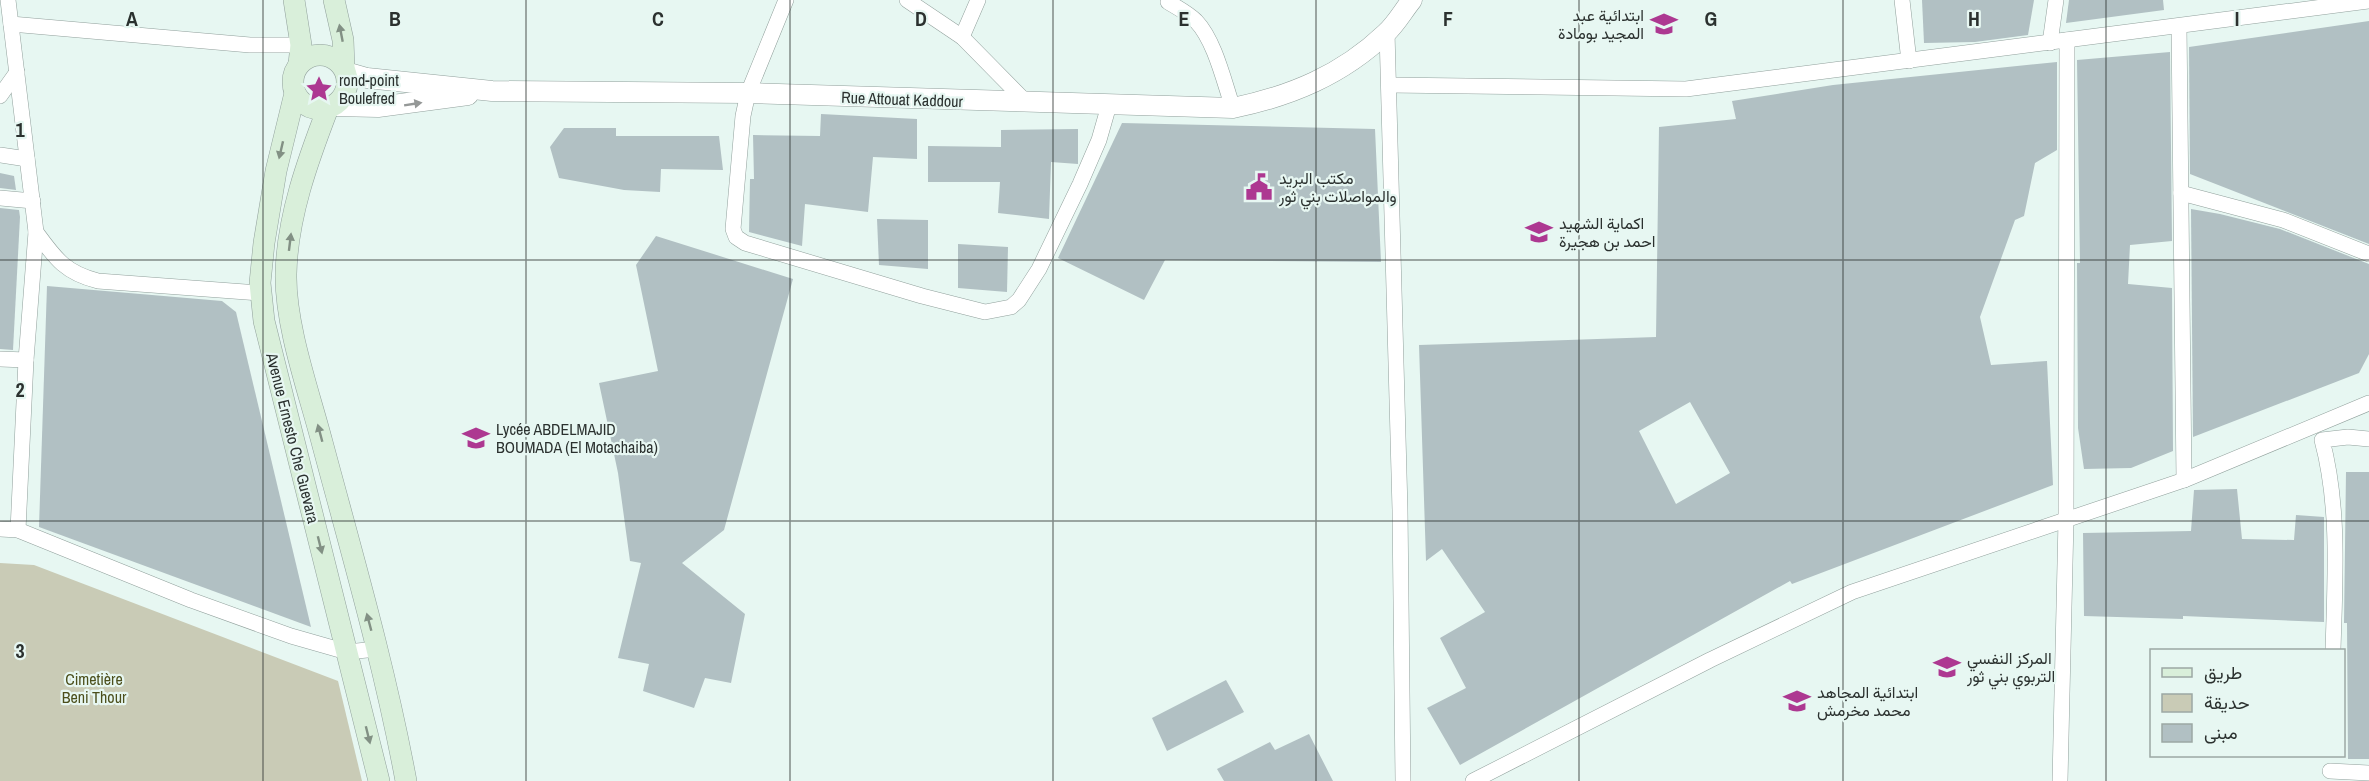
<svg xmlns="http://www.w3.org/2000/svg" width="2369" height="781" font-family="'Archivo Narrow',Vazirmatn,sans-serif">
	<style>
		.green { fill: #c9cbb6 }
		.building { fill: #b1c0c3; fill-rule: evenodd }
		.lines { fill: none; stroke-linecap: round; stroke-linejoin: round }
		.minor-casing { stroke: #91a09c; stroke-width: 16 }
		.tertiary-casing { stroke: #91a09c; stroke-width: 21 }
		.secondary-casing { stroke: #91a09c; stroke-width: 22 }
		.minor { stroke: #fff; stroke-width: 15 }
		.tertiary { stroke: #fff; stroke-width: 20 }
		.secondary { stroke: #d9efda; stroke-width: 21 }
		.oneway { fill: #829084 }
		.oneway2 { fill: #959897 }
		.grid { fill: none; stroke: #2b312f; stroke-width: 1.5; stroke-opacity: 0.55 }
		.labels { text-anchor: middle; dominant-baseline: central; stroke-width: 4.5; stroke-linejoin: round; paint-order: stroke }
		.poi-label { font-size: 16px; fill: #2b312f; stroke: #e7f7f2; text-anchor: start }
		.street-label { font-size: 16px; fill: #2b312f; stroke: #e7f7f2 }
		.park-label { font-size: 16px; fill: #4c4f1c; stroke: #e7f7f2 }
		.grid-label { font-size: 20px; text-anchor: middle; font-weight: bold; fill: #2b312f; stroke: #e7f7f2; stroke-width: 4.5; stroke-linejoin: round; paint-order: stroke }
	</style>
	<rect width="100%" height="100%" fill="#e7f7f2"/>
	<polygon class="green" points="0,563 34,565 338,681 362,781 0,781"/>
	<g class="building">
		<polygon points="1922,0 2034,0 2028,35 1975,42 1924,43"/>
		<polygon points="2069,0 2163,0 2164,10 2066,23"/>
		<polygon points="2369,21 2369,244 2190,174 2189,47"/>
		<polygon points="2170,52 2172,241 2130,245 2128,284 2172,288 2173,451 2131,468 2084,469 2078,428 2077,263 2080,263 2077,60"/>
		<path d="M 2057,62 L 2057,150 L 2035,163 L 2024,216 L 2015,220 L 1980,317 L 1991,365 L 2047,361 L 2053,485 L 1792,584 L 1790,581 L 1460,765 L 1427,708 L 1466,688 L 1440,638 L 1485,612 L 1442,549 L 1426,561 L 1419,345 L 1656,337 L 1659,127 L 1736,119 L 1732,101 L 1833,85 ZM 1690,402 L 1730,473 L 1676,504 L 1639,431 Z"/>
		<polygon points="821,114 917,119 917,159 873,157 868,212 805,204 802,246 749,232 750,179 754,179 753,135 820,136"/>
		<polygon points="1122,123 1375,129 1381,262 1165,260 1144,300 1058,258"/>
		<polygon points="564,128 616,128 616,136 719,136 723,170 661,169 660,192 624,190 559,178 550,147"/>
		<polygon points="1078,129 1078,164 1051,162 1049,219 998,213 1000,182 928,182 928,146 1001,147 1001,130"/>
		<polygon points="0,173 14,176 16,190 0,188"/>
		<polygon points="0,208 19,210 20,217 13,350 0,349"/>
		<polygon points="2191,209 2220,214 2280,229 2369,264 2369,354 2359,373 2193,437"/>
		<polygon points="877,219 928,220 928,269 879,265"/>
		<polygon points="656,236 793,279 724,530 682,563 745,614 731,683 705,678 694,708 643,691 649,664 618,658 641,563 630,561 618,473 599,383 658,371 636,265"/>
		<polygon points="958,244 1008,247 1007,292 958,288"/>
		<polygon points="47,286 222,301 236,312 311,627 39,527"/>
		<polygon points="2346,472 2369,472 2369,759 2348,759 2347,623 2344,623"/>
		<polygon points="2237,489 2242,539 2294,540 2296,515 2324,517 2324,622 2183,616 2183,619 2084,616 2083,533 2191,531 2194,490"/>
		<polygon points="1226,680 1244,712 1167,751 1152,718"/>
		<polygon points="1309,734 1333,781 1224,781 1217,769 1270,742 1275,750"/>
	</g>
	<g class="lines">
		<defs>
			<g id="minor">
				<path d="M 8,0 L 36,232 C 55,258 65,273 98,281 L 260,293"/>
				<polyline points="786,0 748,93 743,116 733,229 736,237 745,243 922,296 985,312 1011,307 1019,300 1039,269 1080,184 1099,140 1109,105"/>
				<polyline points="907,0 962,37 1027,103"/>
				<polyline points="1902,0 1909,61"/>
				<path d="M 1168,2 C 1178,8 1188,13 1196,21 C 1215,41 1224,82 1233,108"/>
				<polyline points="11,24 250,45 301,45"/>
				<polyline points="2179,26 2184,480"/>
				<polyline points="1387,32 1400,510 1403,781"/>
				<polyline points="962,37 978,0"/>
				<polyline points="2050,43 2056,0"/>
				<polyline points="1389,85 1686,89 2369,1"/>
				<polyline points="0,96 17,72"/>
				<polyline points="0,155 27,159"/>
				<polyline points="2181,193 2283,220 2369,254"/>
				<polyline points="0,198 33,201"/>
				<polyline points="0,359 26,360"/>
				<polyline points="0,529 18,530 191,600 291,636 347,652 377,649"/>
				<polyline points="18,530 26,360 36,232"/>
				<path d="M 2333,650 C 2335,581 2340,507 2322,440 L 2348,437 L 2369,439"/>
				<polyline points="2330,771 2369,773"/>
				<polyline points="1473,781 1710,660 1852,592 2184,480 2369,403"/>
				<polyline points="2060,781 2066,520 2067,40"/>
			</g>
			<g id="tertiary">
				<path d="M 346,72 L 367,78 L 492,91 L 748,93 L 1233,108 C 1291,96 1342,75 1386,33 C 1396,24 1403,11 1412,0"/>
				<polyline points="334,106 378,107 468,95"/>
			</g>
			<g id="secondary">
				<polyline points="294,0 301,45 299,64"/>
				<polyline points="334,0 343,40 344,67"/>
				<circle cx="320" cy="82" r="27"/>
				<polyline points="295,93 276,171 264,243 260,283 264,321 379,781"/>
				<path d="M 328,108 C 308,160 287,217 286,274 C 285,326 309,392 322,442 C 352,554 385,667 406,781"/>
			</g>
		</defs>
		<use href="#minor" class="minor-casing"/>
		<use href="#tertiary" class="tertiary-casing"/>
		<use href="#secondary" class="secondary-casing"/>
		<use href="#minor" class="minor"/>
		<use href="#tertiary" class="tertiary"/>
		<use href="#secondary" class="secondary"/>
	</g>
	<defs><path id="oneway-solid" d="M-6-.8H1V-3.2L6.5 0L1 3.2V.8H-6Z" transform="scale(1.5)"/></defs>
	<g class="oneway">
		<use href="#oneway-solid" transform="translate(341 33) rotate(-101)"/>
		<use href="#oneway-solid" transform="translate(281 150) rotate(103)"/>
		<use href="#oneway-solid" transform="translate(290 242) rotate(-83)"/>
		<use href="#oneway-solid" transform="translate(320 433) rotate(-105)"/>
		<use href="#oneway-solid" transform="translate(320 545) rotate(76)"/>
		<use href="#oneway-solid" transform="translate(369 622) rotate(-105)"/>
		<use href="#oneway-solid" transform="translate(368 735) rotate(76)"/>
	</g>
	<use class="oneway2" href="#oneway-solid" transform="translate(413 104) rotate(-9)"/>
	<path class="grid" d="M 263,0 L 263,781M 526,0 L 526,781M 790,0 L 790,781M 1053,0 L 1053,781M 1316,0 L 1316,781M 1579,0 L 1579,781M 1843,0 L 1843,781M 2106,0 L 2106,781M 0,260 L 2369,260M 0,521 L 2369,521"/>
	<defs>
		<symbol id="school-bare" viewBox="-9 -9 18 18"><path d="M0-5L7-2L0 1L-7-2ZM-4 1L0 2.5L4 1V4Q0 6-4 4Z" fill="#ad3891" stroke="#e7f7f2" stroke-width="2.5" paint-order="stroke"/></symbol>
		<symbol id="sight-bare" viewBox="-9 -9 18 18"><path d="M0-6L1.8-2.2L6-1.7L2.9 1.2L3.7 5.4L0 3.3L-3.7 5.4L-2.9 1.2L-6-1.7L-1.8-2.2Z" fill="#ad3891" stroke="#e7f7f2" stroke-width="2.5" paint-order="stroke"/></symbol>
		<symbol id="civic-bare" viewBox="-9 -9 18 18"><path d="M-.6-6.5H3V-4.5H.6V-3L4-1V1h2V6H-6V1h2V-1L-.6-3ZM-1.2 2.5V6h2.4V2.5Z" fill="#ad3891" stroke="#e7f7f2" stroke-width="2.5" paint-order="stroke"/></symbol>
	</defs>
	<g fill-rule="evenodd">
		<use href="#school-bare" x="1645" y="5" width="38" height="38"/>
		<use href="#sight-bare" x="300" y="70" width="38" height="38"/>
		<use href="#civic-bare" x="1240" y="168" width="38" height="38"/>
		<use href="#school-bare" x="1520" y="213" width="38" height="38"/>
		<use href="#school-bare" x="457" y="419" width="38" height="38"/>
		<use href="#school-bare" x="1928" y="648" width="38" height="38"/>
		<use href="#school-bare" x="1778" y="682" width="38" height="38"/>
	</g>
	<g class="labels">
		<g class="poi-label">
			<text x="1644" y="15" text-anchor="end">ابتدائية عبد<tspan x="1644" dy="18">المجيد بومادة</tspan></text>
			<text x="339" y="80">rond-point<tspan x="339" dy="18">Boulefred</tspan></text>
			<text x="1279" y="178">مكتب البريد<tspan x="1279" dy="18">والمواصلات بني ثور</tspan></text>
			<text x="1559" y="223">اكماية الشهيد<tspan x="1559" dy="18">احمد بن هجيرة</tspan></text>
			<text x="496" y="429">Lycée ABDELMAJID<tspan x="496" dy="18">BOUMADA (El Motachaiba)</tspan></text>
			<text x="1967" y="658">المركز النفسي<tspan x="1967" dy="18">التربوي بني ثور</tspan></text>
			<text x="1817" y="692">ابتدائية المجاهد<tspan x="1817" dy="18">محمد مخرمش</tspan></text>
		</g>
		<g class="street-label">
			<text transform="translate(902 99) rotate(2)">Rue Attouat Kaddour</text>
			<text transform="translate(293 438) rotate(76)">Avenue Ernesto Che Guevara</text>
		</g>
		<g class="park-label">
			<text x="94" y="679">Cimetière<tspan x="94" dy="18">Beni Thour</tspan></text>
		</g>
	</g>
	<g class="grid-label">
		<text x="132" y="26">A</text>
		<text x="395" y="26">B</text>
		<text x="658" y="26">C</text>
		<text x="921" y="26">D</text>
		<text x="1184" y="26">E</text>
		<text x="1448" y="26">F</text>
		<text x="1711" y="26">G</text>
		<text x="1974" y="26">H</text>
		<text x="2237" y="26">I</text>
		<text x="20" y="137">1</text>
		<text x="20" y="397">2</text>
		<text x="20" y="658">3</text>
	</g>
	<rect x="2150" y="649" width="195" height="108" fill="#e7f7f2" stroke="#9ca8a4" stroke-width="1.5"/>
	<rect x="2162" y="668" width="30" height="9" fill="#d9efda" stroke="#9ca8a4" stroke-width="1.5"/>
	<text x="2204" y="679" font-size="18" fill="#2b312f">طريق</text>
	<rect x="2162" y="694" width="30" height="18" fill="#c9cbb6" stroke="#9ca8a4" stroke-width="1.5"/>
	<text x="2204" y="709" font-size="18" fill="#2b312f">حديقة</text>
	<rect x="2162" y="724" width="30" height="18" fill="#b1c0c3" stroke="#9ca8a4" stroke-width="1.5"/>
	<text x="2204" y="739" font-size="18" fill="#2b312f">مبنى</text>
</svg>
